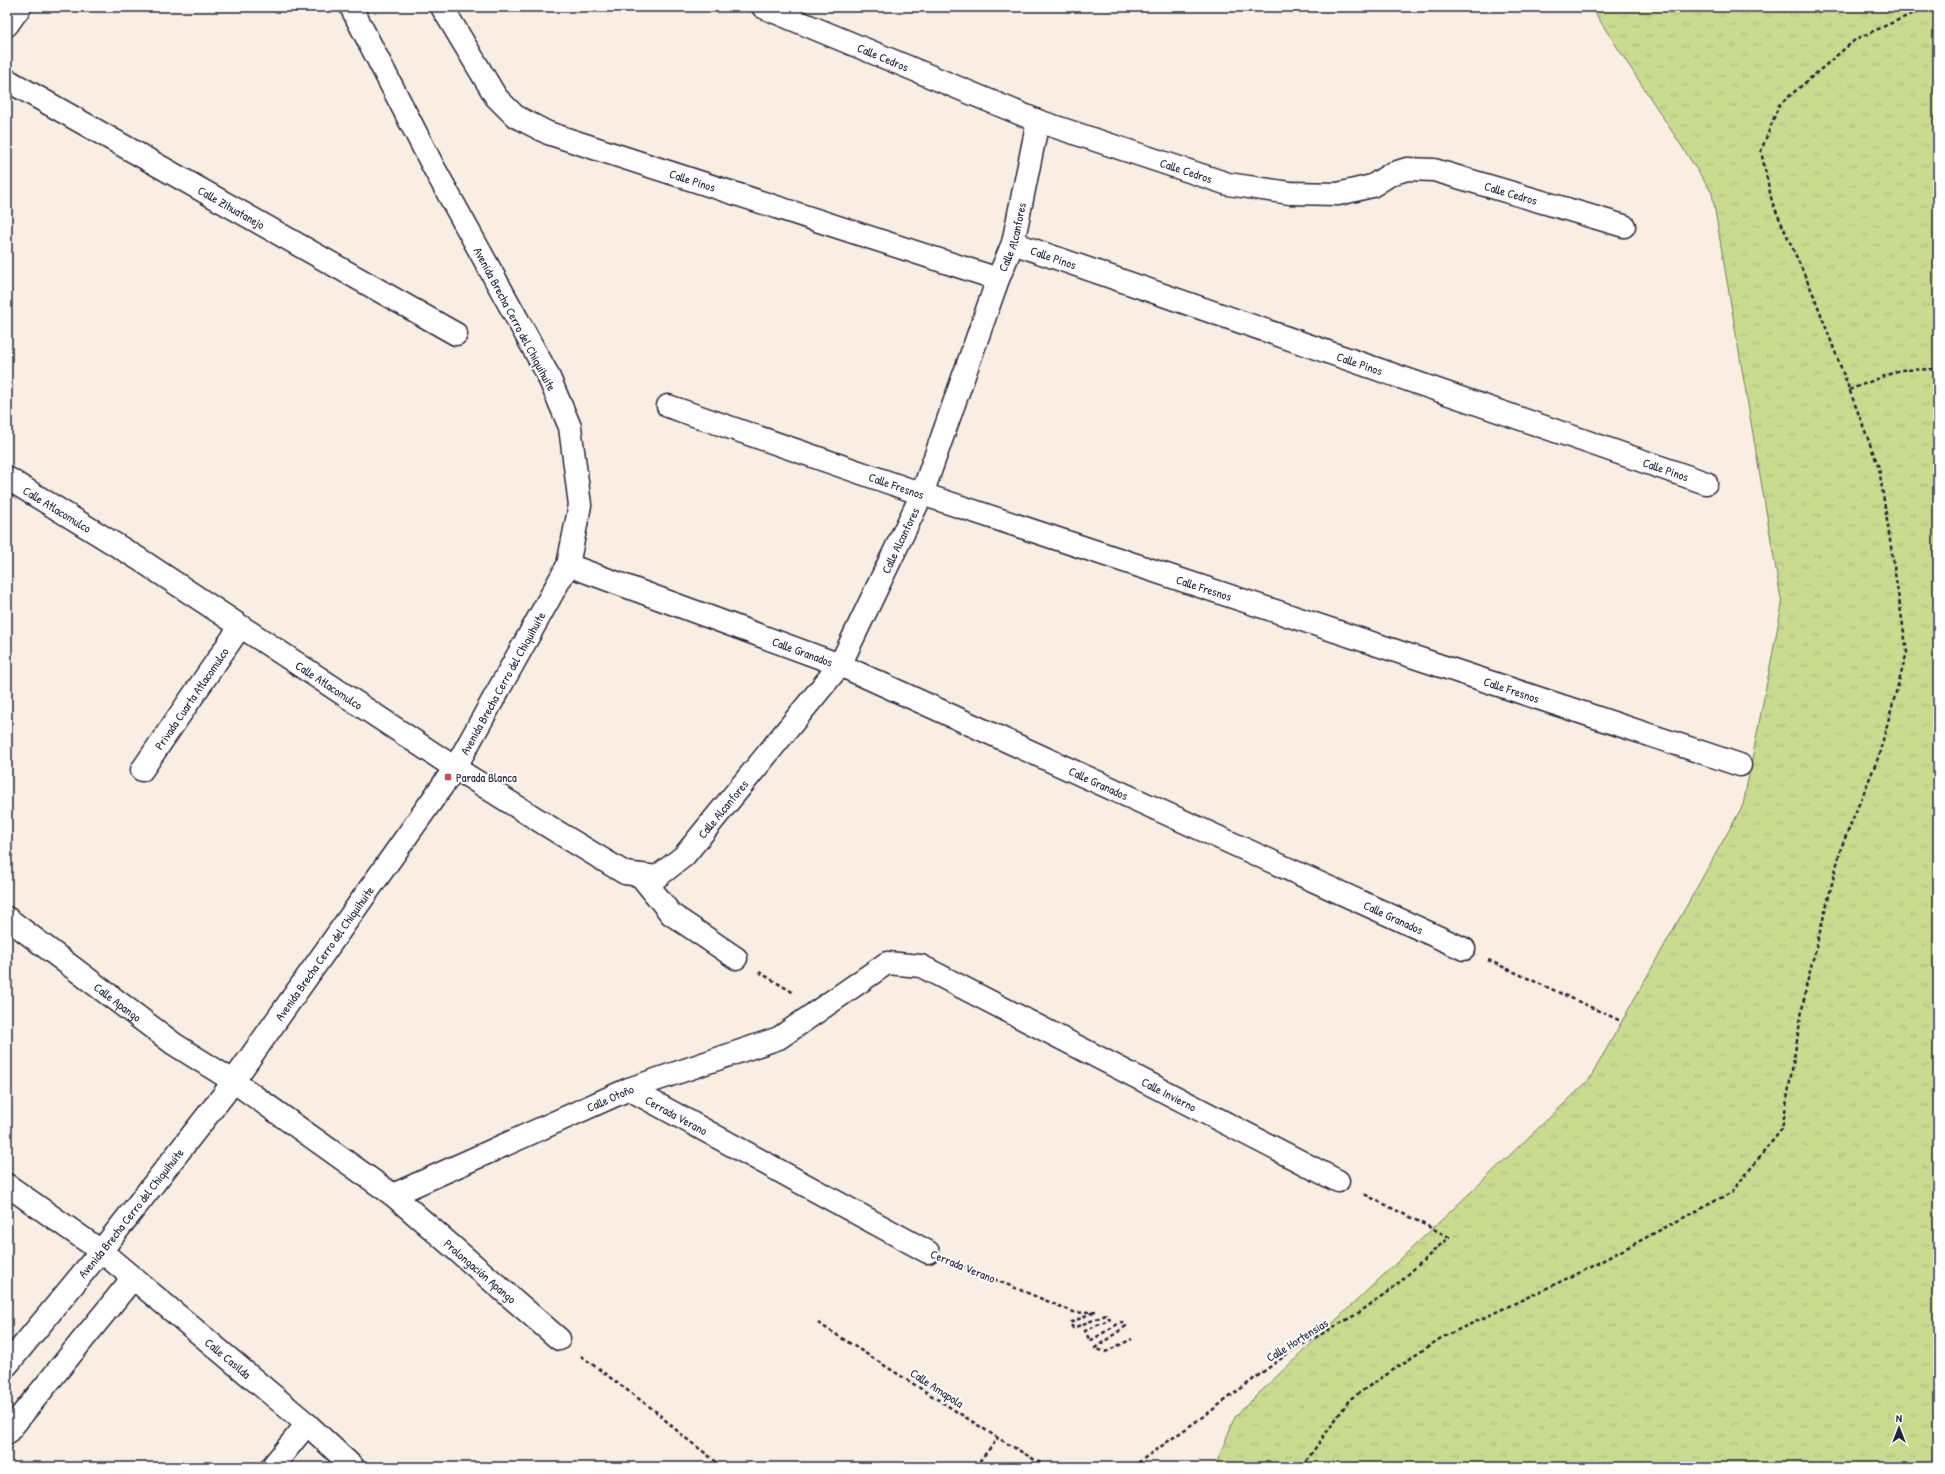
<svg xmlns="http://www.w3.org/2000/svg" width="1945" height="1474" font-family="'Patrick Hand',sans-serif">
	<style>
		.grass { fill: url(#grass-tufts); stroke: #757e65 }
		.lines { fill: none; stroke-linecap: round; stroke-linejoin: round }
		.minor-casing { stroke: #22223b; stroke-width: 25 }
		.path { stroke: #22223b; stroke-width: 2.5; stroke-dasharray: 4 3; stroke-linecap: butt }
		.minor { stroke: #fff; stroke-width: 22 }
		.poi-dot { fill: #d1495b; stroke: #fff; stroke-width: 1.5 }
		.labels { text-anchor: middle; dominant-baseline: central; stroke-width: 4; stroke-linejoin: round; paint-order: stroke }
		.street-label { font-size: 12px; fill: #22223b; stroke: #fff }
		.poi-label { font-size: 12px; fill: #22223b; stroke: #fff; text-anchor: start }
	</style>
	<defs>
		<pattern id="grass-tufts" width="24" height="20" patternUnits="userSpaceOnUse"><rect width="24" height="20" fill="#c8db8f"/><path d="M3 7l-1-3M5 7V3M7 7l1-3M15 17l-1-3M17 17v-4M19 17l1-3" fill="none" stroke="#acbc7c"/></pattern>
	</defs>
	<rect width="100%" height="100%" fill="#faeee2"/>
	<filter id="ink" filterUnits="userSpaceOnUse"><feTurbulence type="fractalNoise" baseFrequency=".025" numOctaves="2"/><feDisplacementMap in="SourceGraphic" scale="8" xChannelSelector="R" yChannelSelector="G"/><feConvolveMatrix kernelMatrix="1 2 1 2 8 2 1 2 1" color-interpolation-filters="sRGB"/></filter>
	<g filter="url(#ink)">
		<polygon class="grass" points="1591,7 1938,7 1938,1467 1215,1467 1235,1416 1589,1080 1743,805 1782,605 1712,193"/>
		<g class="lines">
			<defs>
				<g id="minor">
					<path id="s1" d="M 442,7 L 496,97 L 515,116 L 548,133 L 998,279"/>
					<path id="s2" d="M 763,7 L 1038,121 L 1228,184 L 1290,193 L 1338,194 L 1372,186 L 1391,174 L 1407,169 L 1434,170 L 1624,226"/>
					<polyline points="7,25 20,7"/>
					<path id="s3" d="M 7,80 L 456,334"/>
					<path id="s4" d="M 1013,243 L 1706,483"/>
					<path id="s5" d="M 668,406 L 922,494 L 1740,765"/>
					<path id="s6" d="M 7,478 L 139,559 L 455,768 L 564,836 L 625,873 L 657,877 L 684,856 L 840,665 L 922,494 L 998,279 L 1013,243 L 1038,121"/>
					<path id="s7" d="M 568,565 L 840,665 L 1464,949"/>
					<path id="s8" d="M 142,770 L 240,627"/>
					<polyline points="640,875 671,914 736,958"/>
					<path id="s9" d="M 7,918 L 174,1044 L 233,1081 L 393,1195 L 559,1339"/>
					<path id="s10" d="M 629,1089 L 928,1252"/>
					<path id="s11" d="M 7,1185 L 101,1251 L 307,1424 L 353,1467"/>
					<path id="s12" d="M 393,1195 L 629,1089 L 779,1038 L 887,963 L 921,966 L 1338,1181"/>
					<path id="s13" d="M 7,1365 L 101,1251 L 225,1093 L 455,768 L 568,565 L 580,505 L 570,427 L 547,373 L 434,168 L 351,7"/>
					<polyline points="7,1433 133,1278"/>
					<polyline points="272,1467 307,1424"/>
				</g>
			</defs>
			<use href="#minor" class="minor-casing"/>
			<g class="path">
				<polyline points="1849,390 1900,370 1938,369"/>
				<polyline points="1488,960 1621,1021"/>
				<polyline points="759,972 794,993"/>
				<polyline points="955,1263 1076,1313 1096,1311 1070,1323 1073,1328 1106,1315 1110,1319 1085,1331 1090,1341 1121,1322 1126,1326 1095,1348 1105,1352 1132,1339"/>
				<polyline points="818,1323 998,1438 1047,1467"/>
				<polyline points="581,1356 654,1410 683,1436 723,1467"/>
				<polyline points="975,1467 998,1438"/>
				<polyline points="1132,1467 1215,1408 1291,1351 1357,1314 1394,1287 1449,1237 1362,1193"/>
				<polyline points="1302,1467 1350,1399 1441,1338 1583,1271 1732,1192 1782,1129 1806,987 1841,848 1878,758 1907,652 1879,468 1814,296 1772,202 1761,151 1779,105 1856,39 1927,7"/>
			</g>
			<use href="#minor" class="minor"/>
		</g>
	</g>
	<rect class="poi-dot" x="444" y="773" width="8" height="8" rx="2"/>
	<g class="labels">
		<g class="street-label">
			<text stroke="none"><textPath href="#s2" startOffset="130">Calle Cedros</textPath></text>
			<text stroke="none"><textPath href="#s2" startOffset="454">Calle Cedros</textPath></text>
			<text stroke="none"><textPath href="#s1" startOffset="321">Calle Pinos</textPath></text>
			<text stroke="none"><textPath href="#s2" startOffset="790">Calle Cedros</textPath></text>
			<text stroke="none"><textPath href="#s3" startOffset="258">Calle Zihuatanejo</textPath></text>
			<text stroke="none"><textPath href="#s6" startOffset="1509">Calle Alcanfores</textPath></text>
			<text stroke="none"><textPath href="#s4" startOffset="43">Calle Pinos</textPath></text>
			<text transform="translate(515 319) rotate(62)">Avenida Brecha Cerro del Chiquihuite</text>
			<text stroke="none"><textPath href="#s4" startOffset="367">Calle Pinos</textPath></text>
			<text stroke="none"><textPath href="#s4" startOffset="691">Calle Pinos</textPath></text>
			<text stroke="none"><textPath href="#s5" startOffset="242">Calle Fresnos</textPath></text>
			<text stroke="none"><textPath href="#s6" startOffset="59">Calle Atlacomulco</textPath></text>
			<text stroke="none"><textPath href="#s6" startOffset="1185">Calle Alcanfores</textPath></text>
			<text stroke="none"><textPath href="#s5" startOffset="566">Calle Fresnos</textPath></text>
			<text stroke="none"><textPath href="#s7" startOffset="250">Calle Granados</textPath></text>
			<text stroke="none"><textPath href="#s13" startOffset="844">Avenida Brecha Cerro del Chiquihuite</textPath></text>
			<text stroke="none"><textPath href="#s6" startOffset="383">Calle Atlacomulco</textPath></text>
			<text stroke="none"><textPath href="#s5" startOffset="890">Calle Fresnos</textPath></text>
			<text stroke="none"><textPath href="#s8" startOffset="87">Privada Cuarta Atlacomulco</textPath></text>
			<text stroke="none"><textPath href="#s7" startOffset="574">Calle Granados</textPath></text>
			<text stroke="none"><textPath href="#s6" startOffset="861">Calle Alcanfores</textPath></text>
			<text stroke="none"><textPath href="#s7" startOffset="898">Calle Granados</textPath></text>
			<text stroke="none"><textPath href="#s13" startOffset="520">Avenida Brecha Cerro del Chiquihuite</textPath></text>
			<text stroke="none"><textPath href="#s9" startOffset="139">Calle Apango</textPath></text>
			<text stroke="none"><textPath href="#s12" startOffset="862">Calle Invierno</textPath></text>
			<text stroke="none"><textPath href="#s12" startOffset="238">Calle Otoño</textPath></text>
			<text stroke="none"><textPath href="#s10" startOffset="54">Cerrada Verano</textPath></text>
			<text stroke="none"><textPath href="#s13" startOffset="196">Avenida Brecha Cerro del Chiquihuite</textPath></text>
			<text transform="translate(963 1266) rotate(22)">Cerrada Verano</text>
			<text stroke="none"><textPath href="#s9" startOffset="591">Prolongación Apango</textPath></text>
			<text transform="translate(1297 1340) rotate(-32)">Calle Hortensias</text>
			<text stroke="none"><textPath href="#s11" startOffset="281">Calle Casilda</textPath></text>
			<text transform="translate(937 1388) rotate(33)">Calle Amapola</text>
		</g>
		<g class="poi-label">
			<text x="456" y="777">Parada Blanca</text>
		</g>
	</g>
	<rect width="1945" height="1474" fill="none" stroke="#fff" stroke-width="24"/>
	<rect x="12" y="12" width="1921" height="1450" fill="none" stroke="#22223b" stroke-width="1.5" filter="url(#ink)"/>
	<g transform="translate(1899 1428)" stroke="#ffffff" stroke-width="3" paint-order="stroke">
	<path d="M0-3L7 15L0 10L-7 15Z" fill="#22223b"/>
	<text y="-6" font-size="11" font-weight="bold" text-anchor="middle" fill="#22223b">N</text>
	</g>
</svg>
